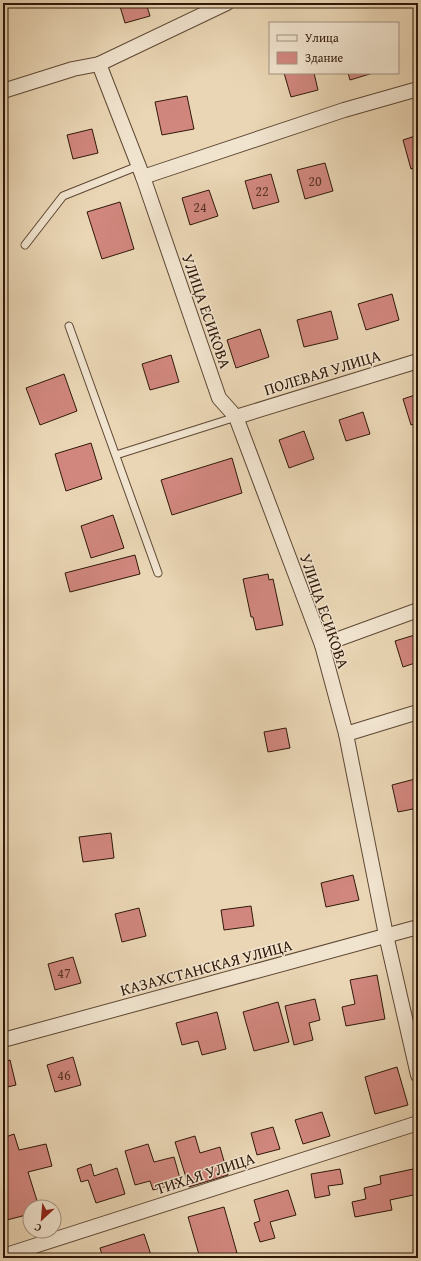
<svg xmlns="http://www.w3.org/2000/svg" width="421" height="1261" font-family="'Gentium Book Plus',serif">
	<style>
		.building { fill: #d1877e; stroke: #301809 }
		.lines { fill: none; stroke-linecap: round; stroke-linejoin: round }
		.service-casing { stroke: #5e4834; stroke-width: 9 }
		.minor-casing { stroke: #5e4834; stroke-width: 16 }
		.service { stroke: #f1e4cf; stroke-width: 7 }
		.minor { stroke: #f1e4cf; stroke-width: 14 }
		.labels { text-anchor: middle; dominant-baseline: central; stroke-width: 3; stroke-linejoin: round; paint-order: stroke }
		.number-label { font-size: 14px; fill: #583426 }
		.street-label { font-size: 16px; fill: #301809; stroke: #f1e4cf }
	</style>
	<rect width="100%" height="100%" fill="#ead6b5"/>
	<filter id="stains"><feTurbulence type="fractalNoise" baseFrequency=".005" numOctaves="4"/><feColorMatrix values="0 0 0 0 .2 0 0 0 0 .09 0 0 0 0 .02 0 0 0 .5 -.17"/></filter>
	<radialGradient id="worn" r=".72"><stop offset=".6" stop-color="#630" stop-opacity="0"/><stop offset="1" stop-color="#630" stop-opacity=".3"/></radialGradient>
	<g class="building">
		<polygon points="119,3 146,3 150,16 125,23"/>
		<polygon points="284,73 314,73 318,90 291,97"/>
		<polygon points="348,73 373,73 350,80"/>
		<polygon points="187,96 194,129 162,135 155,102"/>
		<polygon points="92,129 98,153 73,159 67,135"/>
		<polygon points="418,135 418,167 411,169 403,140"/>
		<polygon points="325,163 333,191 305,199 297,170"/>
		<polygon points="271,174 279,202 253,209 245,181"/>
		<polygon points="209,190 218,216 190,225 182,198"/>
		<polygon points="120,202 134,249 102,259 87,212"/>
		<polygon points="392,294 399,320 366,330 358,304"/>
		<polygon points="331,311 338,339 304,347 297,320"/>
		<polygon points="260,329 269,357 236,368 227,340"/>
		<polygon points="171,355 179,382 150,390 142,364"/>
		<polygon points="64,374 77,411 40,425 26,388"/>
		<polygon points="418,394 418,423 411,425 403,399"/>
		<polygon points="363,412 370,434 346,441 339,420"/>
		<polygon points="304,431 314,459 289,468 279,440"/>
		<polygon points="91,443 102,479 66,491 55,454"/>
		<polygon points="232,458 242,493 172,515 161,480"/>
		<polygon points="113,515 124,548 91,558 81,526"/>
		<polygon points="135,555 140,574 70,592 65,573"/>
		<polygon points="268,574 269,580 273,579 283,625 256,630 253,617 251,617 243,579"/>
		<polygon points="418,634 418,662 403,667 395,641"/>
		<polygon points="286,728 290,748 268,752 264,732"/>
		<polygon points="415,779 418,794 418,808 398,812 392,785"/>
		<polygon points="111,833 114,858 83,862 79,837"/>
		<polygon points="353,875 359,900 326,907 321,883"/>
		<polygon points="251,906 254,926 224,930 221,910"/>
		<polygon points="139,908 146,936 122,942 115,914"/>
		<polygon points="73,957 81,983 55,990 48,964"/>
		<polygon points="377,975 385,1019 346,1026 342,1007 355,1004 350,980"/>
		<polygon points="315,999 320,1020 309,1023 313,1040 294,1045 285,1006"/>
		<polygon points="278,1002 289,1042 254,1051 243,1012"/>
		<polygon points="217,1012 226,1049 202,1055 198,1041 182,1045 176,1023"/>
		<polygon points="73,1057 81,1085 55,1092 47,1065"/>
		<polygon points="10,1060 16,1085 3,1088 3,1062"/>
		<polygon points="397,1067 408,1105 375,1114 365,1077"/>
		<polygon points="3,1089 7,1105 3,1107"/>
		<polygon points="322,1112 330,1136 303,1144 295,1120"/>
		<polygon points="273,1127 280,1149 257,1155 251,1133"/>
		<polygon points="14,1134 19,1150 46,1144 52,1166 28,1172 39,1207 30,1207 30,1214 7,1220 3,1207 3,1138"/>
		<polygon points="195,1136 200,1153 220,1147 228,1175 189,1187 175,1142"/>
		<polygon points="148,1144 154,1162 174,1157 181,1182 153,1190 150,1181 135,1185 125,1151"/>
		<polygon points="91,1164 94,1176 117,1168 125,1194 96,1203 88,1180 81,1182 77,1169"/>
		<polygon points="340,1169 343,1184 328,1186 330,1195 315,1198 311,1174"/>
		<polygon points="413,1169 418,1194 390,1200 392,1210 355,1217 352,1202 366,1199 364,1188 381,1184 380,1176"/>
		<polygon points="288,1190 296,1215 270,1222 275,1238 260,1242 254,1223 260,1221 254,1200"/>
		<polygon points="224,1207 237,1253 219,1258 200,1258 188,1217"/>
		<polygon points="144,1234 152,1258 103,1258 100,1248"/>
	</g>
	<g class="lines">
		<defs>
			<g id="service">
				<polyline points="25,245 63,196 138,166"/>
				<polyline points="69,326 158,573"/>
				<polyline points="116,455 236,417"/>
			</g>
			<g id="minor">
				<polyline points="99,64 143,177 219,398 236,417 322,645 346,734 386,935 418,1075"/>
				<polyline points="3,91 73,69 99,64 227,3"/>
				<polyline points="143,177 344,110 418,89"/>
				<polyline points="236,417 418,361"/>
				<polyline points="322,645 418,610"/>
				<polyline points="346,734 418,712"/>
				<polyline points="3,1040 418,927"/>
				<polyline points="3,1256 418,1123"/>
			</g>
		</defs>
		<use href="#service" class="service-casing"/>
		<use href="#minor" class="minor-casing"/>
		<use href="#service" class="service"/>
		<use href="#minor" class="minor"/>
	</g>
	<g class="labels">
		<g class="number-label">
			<text x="315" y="181">20</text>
			<text x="262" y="191">22</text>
			<text x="200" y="207">24</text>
			<text x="64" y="973">47</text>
			<text x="64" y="1075">46</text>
		</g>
		<g class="street-label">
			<text transform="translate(207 311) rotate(71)">УЛИЦА ЕСИКОВА</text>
			<text transform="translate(322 372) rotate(-17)">ПОЛЕВАЯ УЛИЦА</text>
			<text transform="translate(325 611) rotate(71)">УЛИЦА ЕСИКОВА</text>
			<text transform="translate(206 967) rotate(-15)">КАЗАХСТАНСКАЯ УЛИЦА</text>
			<text transform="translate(205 1173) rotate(-18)">ТИХАЯ УЛИЦА</text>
		</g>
	</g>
	<rect width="421" height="1261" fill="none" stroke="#ead6b5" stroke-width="16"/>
	<rect x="4" y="4" width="413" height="1253" fill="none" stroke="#301809" stroke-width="2"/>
	<rect x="8" y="8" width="405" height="1245" fill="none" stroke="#301809"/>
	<rect x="269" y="22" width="130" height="52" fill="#f1e4cf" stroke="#a49280"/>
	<rect x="277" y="35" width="20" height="6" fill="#f1e4cf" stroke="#a49280"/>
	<text x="305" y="42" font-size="12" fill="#301809">Улица</text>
	<rect x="277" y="52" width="20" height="12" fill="#d1877e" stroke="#a49280"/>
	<text x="305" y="62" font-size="12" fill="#301809">Здание</text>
	<g transform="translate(42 1219) rotate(206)"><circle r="19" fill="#f1e4cf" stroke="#a49280"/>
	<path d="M0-3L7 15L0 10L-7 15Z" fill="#8f2418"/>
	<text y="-6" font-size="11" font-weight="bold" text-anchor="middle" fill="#301809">С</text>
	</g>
	<rect width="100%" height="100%" filter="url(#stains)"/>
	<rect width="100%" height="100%" fill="url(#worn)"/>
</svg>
